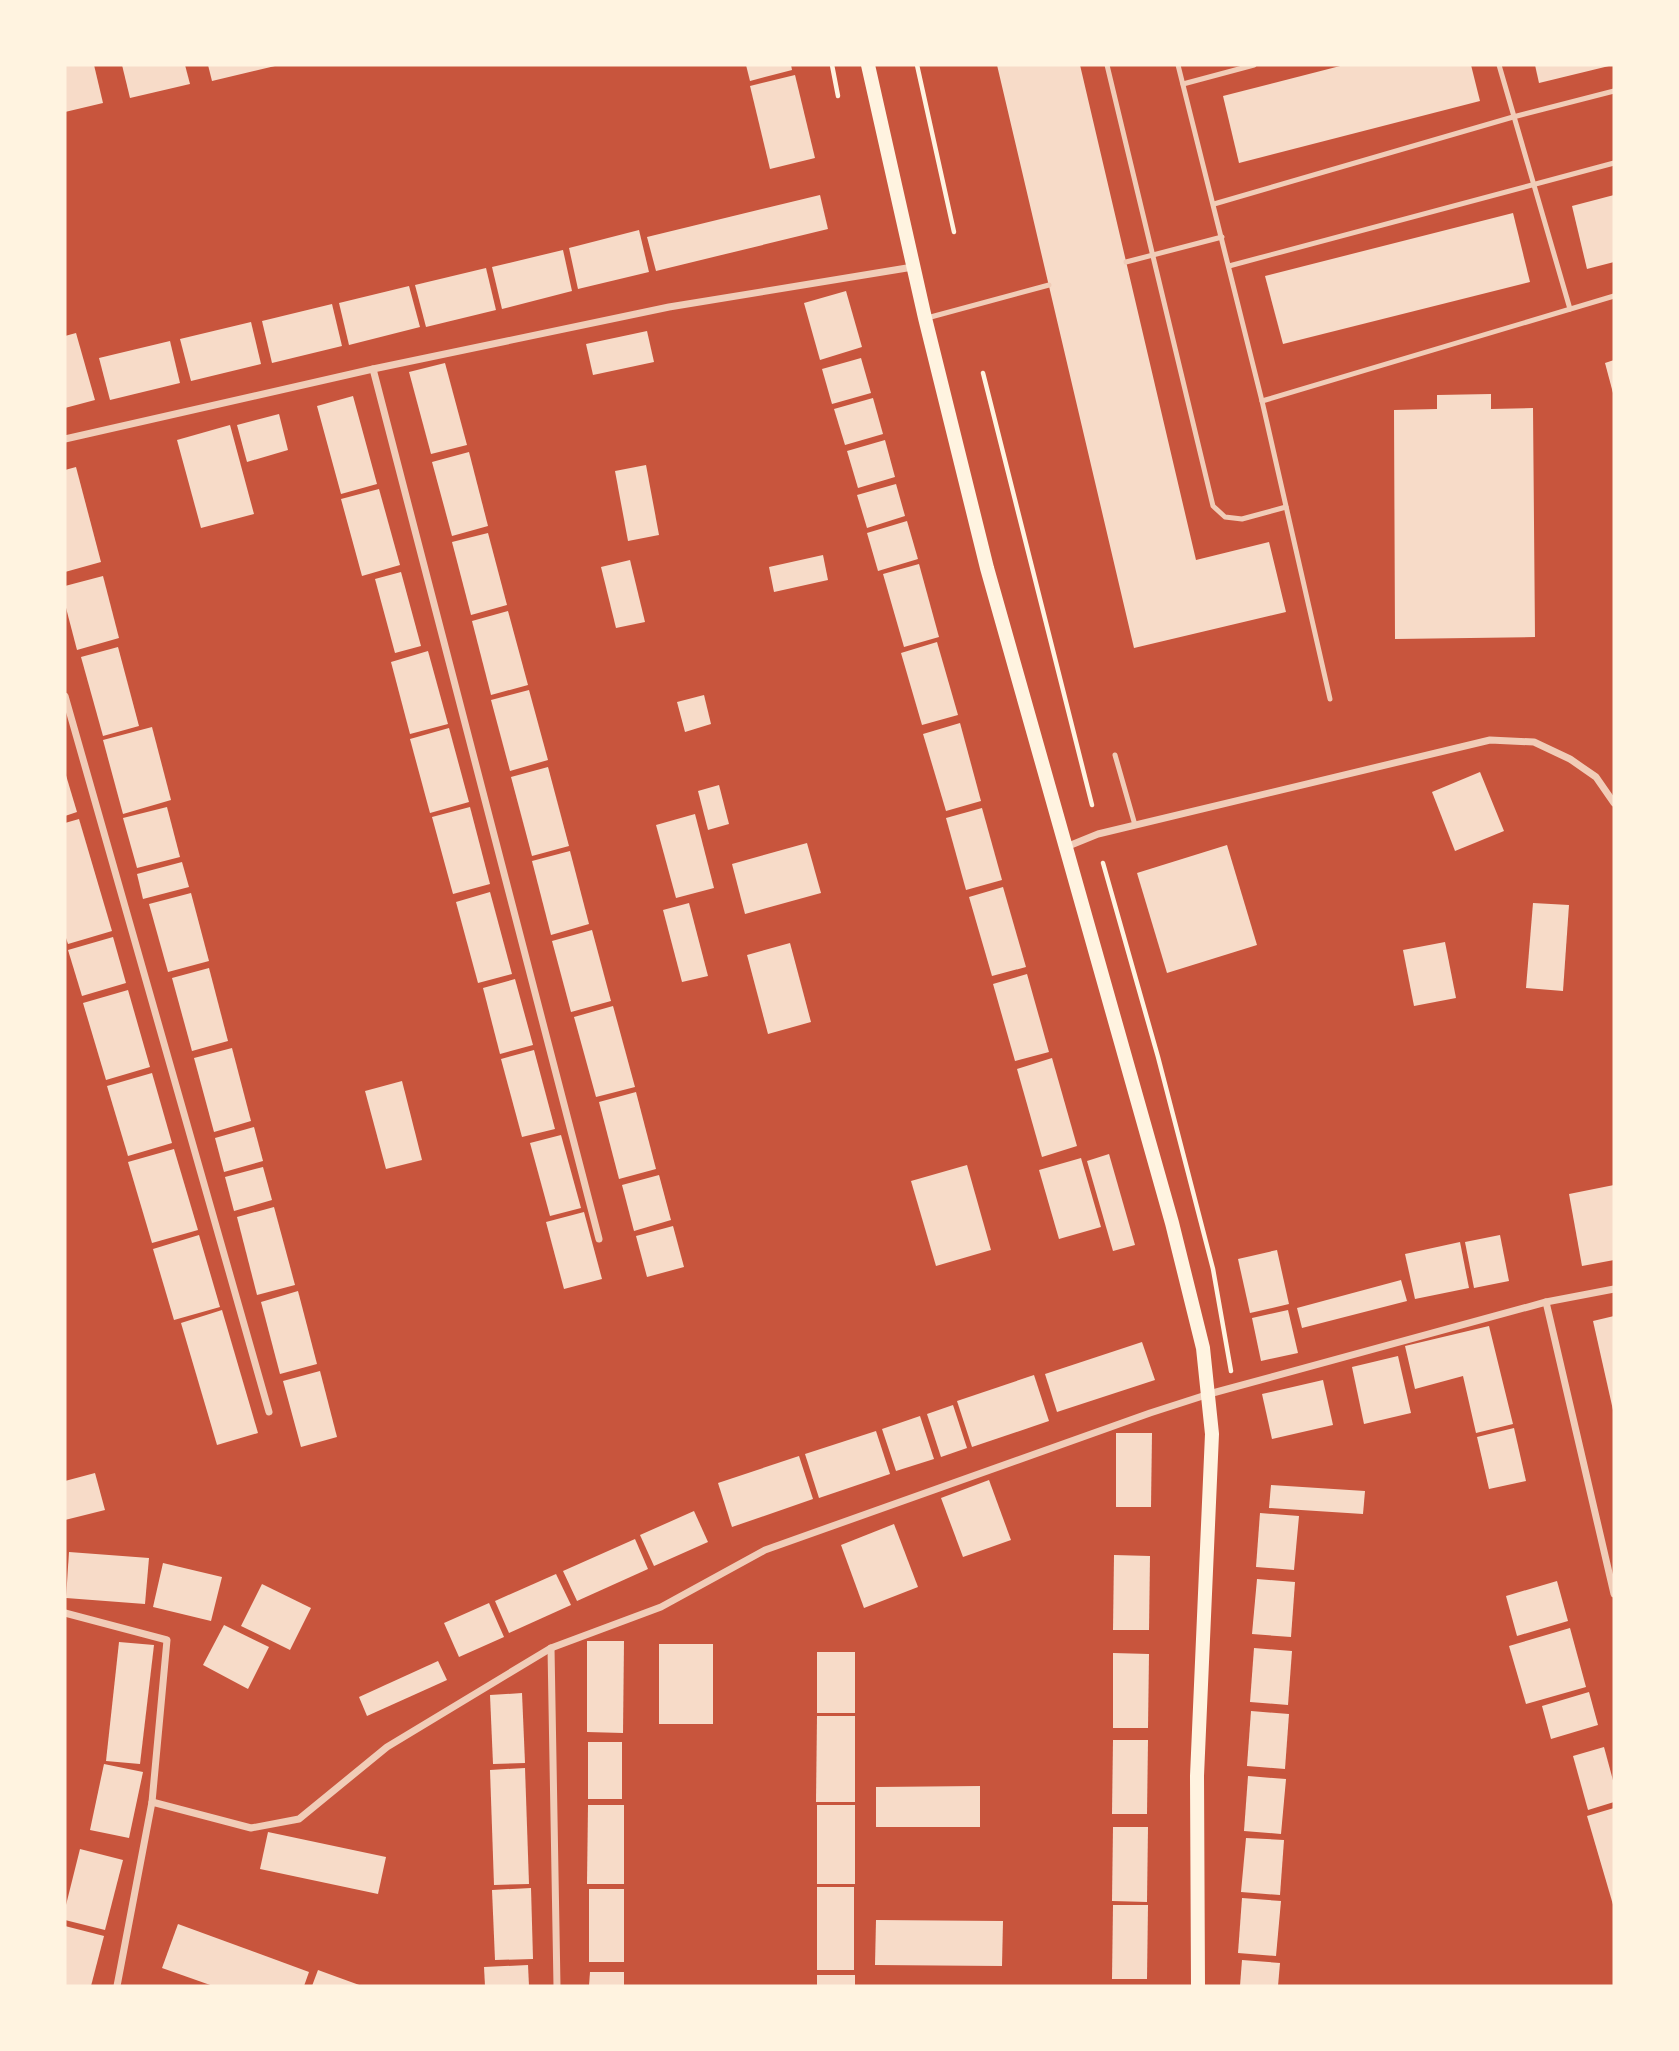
<svg xmlns="http://www.w3.org/2000/svg" width="1679" height="2051" font-family="'Nunito Sans',sans-serif">
	<style>
		.building { fill: #f7dbc8 }
		.lines { fill: none; stroke-linecap: round; stroke-linejoin: round }
		.path { stroke: #fff3e0; stroke-width: 4.5 }
		.service { stroke: #f1ccb7; stroke-width: 5 }
		.minor { stroke: #f1ccb7; stroke-width: 7 }
		.secondary { stroke: #fff3e0; stroke-width: 14 }
	</style>
	<rect width="100%" height="100%" fill="#c8553d"/>
	<g class="building">
		<polygon points="65,65 94,65 103,103 65,112"/>
		<polygon points="122,65 185,65 190,84 130,98"/>
		<polygon points="208,65 275,65 275,66 212,81"/>
		<polygon points="746,65 791,65 792,70 750,81"/>
		<polygon points="997,65 1080,65 1196,560 1269,542 1286,612 1134,648"/>
		<polygon points="1344,65 1471,65 1480,101 1239,163 1223,96"/>
		<polygon points="1535,65 1609,65 1609,66 1539,83"/>
		<polygon points="795,75 815,158 770,169 750,86"/>
		<polygon points="820,195 828,229 656,271 647,237"/>
		<polygon points="1614,195 1614,262 1587,269 1572,206"/>
		<polygon points="1513,213 1530,282 1283,344 1265,276"/>
		<polygon points="639,230 649,272 578,289 569,248"/>
		<polygon points="563,250 572,291 502,309 492,267"/>
		<polygon points="486,268 496,310 426,327 415,285"/>
		<polygon points="409,286 420,327 349,345 339,303"/>
		<polygon points="846,291 862,347 820,360 804,303"/>
		<polygon points="332,304 342,346 272,363 262,321"/>
		<polygon points="251,322 261,364 191,381 180,339"/>
		<polygon points="647,331 654,362 593,375 586,344"/>
		<polygon points="76,333 95,400 65,408 65,336"/>
		<polygon points="170,341 180,383 110,400 99,358"/>
		<polygon points="861,358 871,393 832,404 822,369"/>
		<polygon points="1614,360 1614,393 1613,393 1605,363"/>
		<polygon points="445,363 467,445 431,454 409,372"/>
		<polygon points="1491,394 1491,409 1533,408 1535,637 1395,639 1394,410 1437,409 1437,395"/>
		<polygon points="353,396 377,484 341,494 317,406"/>
		<polygon points="873,398 883,434 845,445 834,409"/>
		<polygon points="279,414 288,450 247,462 237,425"/>
		<polygon points="230,425 254,514 201,528 177,440"/>
		<polygon points="885,440 895,477 858,488 847,451"/>
		<polygon points="469,452 488,526 452,536 432,462"/>
		<polygon points="646,465 659,535 628,541 615,471"/>
		<polygon points="76,467 101,562 65,572 65,470"/>
		<polygon points="896,484 905,516 867,528 857,495"/>
		<polygon points="379,489 400,565 362,576 341,499"/>
		<polygon points="907,521 918,559 878,571 867,533"/>
		<polygon points="488,533 507,605 471,615 452,542"/>
		<polygon points="823,555 828,580 774,592 769,567"/>
		<polygon points="630,560 645,622 616,628 601,567"/>
		<polygon points="919,564 939,637 904,647 883,574"/>
		<polygon points="401,572 421,646 395,653 375,579"/>
		<polygon points="103,576 119,638 77,650 65,604 65,586"/>
		<polygon points="508,611 528,685 491,695 472,621"/>
		<polygon points="937,642 958,715 922,725 901,653"/>
		<polygon points="118,647 139,726 103,736 81,657"/>
		<polygon points="428,651 448,724 410,734 391,662"/>
		<polygon points="529,690 548,760 510,771 491,700"/>
		<polygon points="704,695 711,724 685,732 677,702"/>
		<polygon points="960,723 981,801 946,811 923,734"/>
		<polygon points="152,727 171,800 123,814 103,740"/>
		<polygon points="449,728 469,802 430,813 410,739"/>
		<polygon points="548,767 569,846 532,856 511,777"/>
		<polygon points="65,772 77,812 65,816"/>
		<polygon points="1480,772 1504,831 1455,851 1432,792"/>
		<polygon points="719,785 729,824 708,830 698,791"/>
		<polygon points="167,807 180,857 137,868 123,818"/>
		<polygon points="470,807 490,884 453,894 432,817"/>
		<polygon points="982,808 1002,880 966,890 946,818"/>
		<polygon points="695,814 714,888 676,898 656,825"/>
		<polygon points="79,819 112,931 68,944 65,935 65,823"/>
		<polygon points="807,843 821,893 745,914 732,864"/>
		<polygon points="1227,845 1257,945 1167,973 1137,873"/>
		<polygon points="570,851 589,924 551,935 532,861"/>
		<polygon points="182,862 189,887 143,899 137,874"/>
		<polygon points="1003,887 1026,967 992,976 969,897"/>
		<polygon points="490,892 512,974 478,983 456,902"/>
		<polygon points="191,893 209,961 168,972 149,904"/>
		<polygon points="689,903 708,976 682,982 663,910"/>
		<polygon points="1533,903 1569,905 1563,991 1526,988"/>
		<polygon points="592,930 611,1001 571,1012 552,941"/>
		<polygon points="113,937 126,983 82,996 68,950"/>
		<polygon points="1445,942 1456,998 1414,1006 1403,950"/>
		<polygon points="790,943 811,1022 768,1034 747,955"/>
		<polygon points="209,968 228,1041 192,1051 172,978"/>
		<polygon points="1027,974 1049,1052 1015,1061 993,984"/>
		<polygon points="515,979 533,1045 500,1054 483,988"/>
		<polygon points="128,990 150,1067 106,1080 83,1003"/>
		<polygon points="613,1006 635,1087 596,1097 574,1017"/>
		<polygon points="232,1048 251,1121 214,1132 194,1058"/>
		<polygon points="534,1050 555,1129 522,1137 501,1059"/>
		<polygon points="1052,1058 1077,1146 1042,1157 1017,1069"/>
		<polygon points="152,1073 172,1143 128,1156 107,1086"/>
		<polygon points="402,1081 422,1160 386,1169 365,1091"/>
		<polygon points="636,1092 656,1169 619,1179 599,1102"/>
		<polygon points="254,1127 263,1161 224,1172 215,1138"/>
		<polygon points="561,1135 581,1208 550,1216 530,1143"/>
		<polygon points="174,1149 198,1230 152,1243 128,1162"/>
		<polygon points="1109,1154 1135,1245 1113,1251 1087,1161"/>
		<polygon points="1081,1158 1101,1227 1059,1239 1039,1170"/>
		<polygon points="967,1165 991,1250 936,1266 911,1181"/>
		<polygon points="263,1167 272,1200 234,1211 225,1177"/>
		<polygon points="659,1175 671,1220 634,1231 622,1185"/>
		<polygon points="1614,1185 1614,1260 1582,1266 1569,1194"/>
		<polygon points="274,1207 295,1285 257,1295 237,1217"/>
		<polygon points="584,1212 602,1279 564,1289 546,1222"/>
		<polygon points="673,1226 684,1267 647,1277 636,1236"/>
		<polygon points="199,1235 220,1307 174,1320 153,1249"/>
		<polygon points="1500,1235 1509,1281 1474,1288 1465,1242"/>
		<polygon points="1460,1242 1469,1288 1415,1299 1405,1254"/>
		<polygon points="1277,1250 1289,1304 1250,1313 1238,1259"/>
		<polygon points="1401,1280 1407,1301 1302,1328 1297,1308"/>
		<polygon points="298,1291 317,1364 280,1374 261,1302"/>
		<polygon points="222,1310 258,1433 217,1445 181,1323"/>
		<polygon points="1288,1310 1298,1353 1261,1361 1252,1318"/>
		<polygon points="1614,1316 1614,1410 1613,1410 1593,1321"/>
		<polygon points="1489,1326 1513,1424 1476,1433 1463,1376 1415,1389 1405,1346"/>
		<polygon points="1142,1342 1155,1380 1057,1412 1045,1374"/>
		<polygon points="1398,1356 1411,1413 1364,1424 1352,1367"/>
		<polygon points="320,1371 337,1437 301,1447 283,1381"/>
		<polygon points="1034,1375 1049,1421 972,1447 957,1401"/>
		<polygon points="1323,1380 1333,1425 1272,1439 1262,1394"/>
		<polygon points="953,1405 967,1448 941,1457 927,1414"/>
		<polygon points="920,1416 934,1459 896,1471 882,1429"/>
		<polygon points="1514,1428 1526,1481 1489,1489 1477,1437"/>
		<polygon points="876,1431 890,1474 819,1498 805,1454"/>
		<polygon points="1116,1433 1152,1433 1151,1507 1116,1507"/>
		<polygon points="799,1456 813,1499 732,1527 718,1483"/>
		<polygon points="95,1473 105,1510 65,1520 65,1481"/>
		<polygon points="989,1480 1011,1540 963,1557 941,1498"/>
		<polygon points="1271,1485 1365,1491 1363,1514 1269,1508"/>
		<polygon points="694,1511 708,1542 654,1566 640,1535"/>
		<polygon points="1260,1513 1299,1516 1294,1570 1256,1567"/>
		<polygon points="894,1524 918,1587 864,1608 841,1545"/>
		<polygon points="635,1539 648,1569 577,1601 563,1571"/>
		<polygon points="69,1552 149,1558 145,1604 66,1598"/>
		<polygon points="1114,1555 1150,1556 1149,1630 1113,1630"/>
		<polygon points="163,1563 222,1577 211,1621 153,1607"/>
		<polygon points="556,1574 571,1605 509,1633 495,1601"/>
		<polygon points="1257,1579 1295,1582 1291,1637 1252,1634"/>
		<polygon points="1557,1581 1568,1621 1517,1636 1506,1596"/>
		<polygon points="262,1584 311,1608 290,1650 241,1626"/>
		<polygon points="489,1603 504,1637 459,1657 444,1623"/>
		<polygon points="224,1625 269,1647 248,1689 203,1665"/>
		<polygon points="1570,1628 1586,1687 1526,1704 1509,1646"/>
		<polygon points="587,1641 624,1641 623,1733 587,1732"/>
		<polygon points="119,1642 154,1645 140,1764 106,1761"/>
		<rect x="659" y="1644" width="54" height="80"/>
		<polygon points="1254,1648 1292,1651 1288,1705 1250,1702"/>
		<rect x="817" y="1652" width="38" height="61"/>
		<polygon points="1113,1653 1149,1654 1148,1728 1113,1728"/>
		<polygon points="438,1661 447,1680 367,1716 359,1697"/>
		<polygon points="1589,1692 1598,1725 1551,1739 1542,1706"/>
		<polygon points="522,1693 525,1763 493,1764 490,1695"/>
		<polygon points="1251,1711 1289,1714 1285,1769 1247,1766"/>
		<polygon points="817,1716 855,1716 855,1802 816,1802"/>
		<polygon points="1113,1740 1148,1740 1147,1814 1112,1814"/>
		<rect x="588" y="1742" width="34" height="57"/>
		<polygon points="1604,1747 1614,1784 1614,1802 1588,1810 1573,1756"/>
		<polygon points="104,1764 143,1772 129,1838 90,1830"/>
		<polygon points="525,1768 529,1884 494,1885 490,1770"/>
		<polygon points="1248,1776 1286,1779 1281,1834 1244,1831"/>
		<polygon points="980,1786 980,1827 876,1827 876,1787"/>
		<polygon points="588,1805 624,1805 624,1884 587,1884"/>
		<rect x="817" y="1805" width="38" height="79"/>
		<polygon points="1614,1808 1614,1908 1587,1816"/>
		<polygon points="1113,1827 1148,1827 1147,1902 1112,1901"/>
		<polygon points="268,1832 386,1857 378,1894 260,1869"/>
		<polygon points="1246,1838 1284,1840 1280,1895 1241,1892"/>
		<polygon points="80,1849 123,1860 105,1930 65,1920 65,1909"/>
		<rect x="817" y="1887" width="37" height="83"/>
		<polygon points="531,1888 533,1959 495,1960 492,1890"/>
		<rect x="589" y="1889" width="35" height="73"/>
		<polygon points="1242,1898 1281,1901 1276,1956 1238,1953"/>
		<polygon points="1113,1905 1148,1905 1147,1979 1112,1979"/>
		<polygon points="876,1920 1003,1921 1002,1966 875,1965"/>
		<polygon points="178,1924 309,1972 304,1986 213,1986 162,1968"/>
		<polygon points="65,1926 104,1936 91,1986 65,1986"/>
		<polygon points="1242,1960 1280,1963 1278,1986 1240,1986"/>
		<polygon points="528,1965 529,1986 485,1986 484,1967"/>
		<polygon points="318,1970 362,1986 312,1986"/>
		<polygon points="590,1972 624,1972 624,1986 589,1986"/>
		<rect x="817" y="1975" width="38" height="11"/>
	</g>
	<g class="lines">
		<g class="path">
			<polyline points="832,65 838,96"/>
			<polyline points="917,65 954,232"/>
			<polyline points="983,373 1092,805"/>
			<polyline points="1103,863 1158,1057 1213,1269 1231,1371"/>
		</g>
		<g class="service">
			<polyline points="1107,65 1213,506 1225,517 1242,519 1286,507"/>
			<polyline points="1178,65 1262,401 1330,699"/>
			<polyline points="1499,65 1570,309"/>
			<polyline points="1183,84 1254,65"/>
			<polyline points="1214,204 1513,117 1614,91"/>
			<polyline points="1126,262 1222,237"/>
			<polyline points="1229,266 1614,163"/>
			<polyline points="927,318 1049,285"/>
			<polyline points="1262,401 1614,296"/>
			<polyline points="1115,755 1135,825"/>
		</g>
		<g class="minor">
			<polyline points="373,369 599,1239"/>
			<polyline points="65,439 373,369 669,307 913,267"/>
			<polyline points="65,696 269,1412"/>
			<polyline points="1066,847 1098,834 1490,740 1534,742 1570,759 1596,777 1614,803"/>
			<polyline points="1546,1302 1614,1594"/>
			<polyline points="65,1613 167,1640 152,1802 117,1986"/>
			<polyline points="551,1648 557,1986"/>
			<polyline points="152,1802 251,1828 299,1819 387,1747 551,1648 661,1607 765,1550 1150,1413 1209,1394 1546,1302 1614,1289"/>
		</g>
		<polyline class="secondary" points="868,65 925,318 987,568 1172,1223 1203,1348 1212,1434 1197,1776 1198,1986"/>
	</g>
	<rect width="1679" height="2051" fill="none" stroke="#fff3e0" stroke-width="133"/>
</svg>
